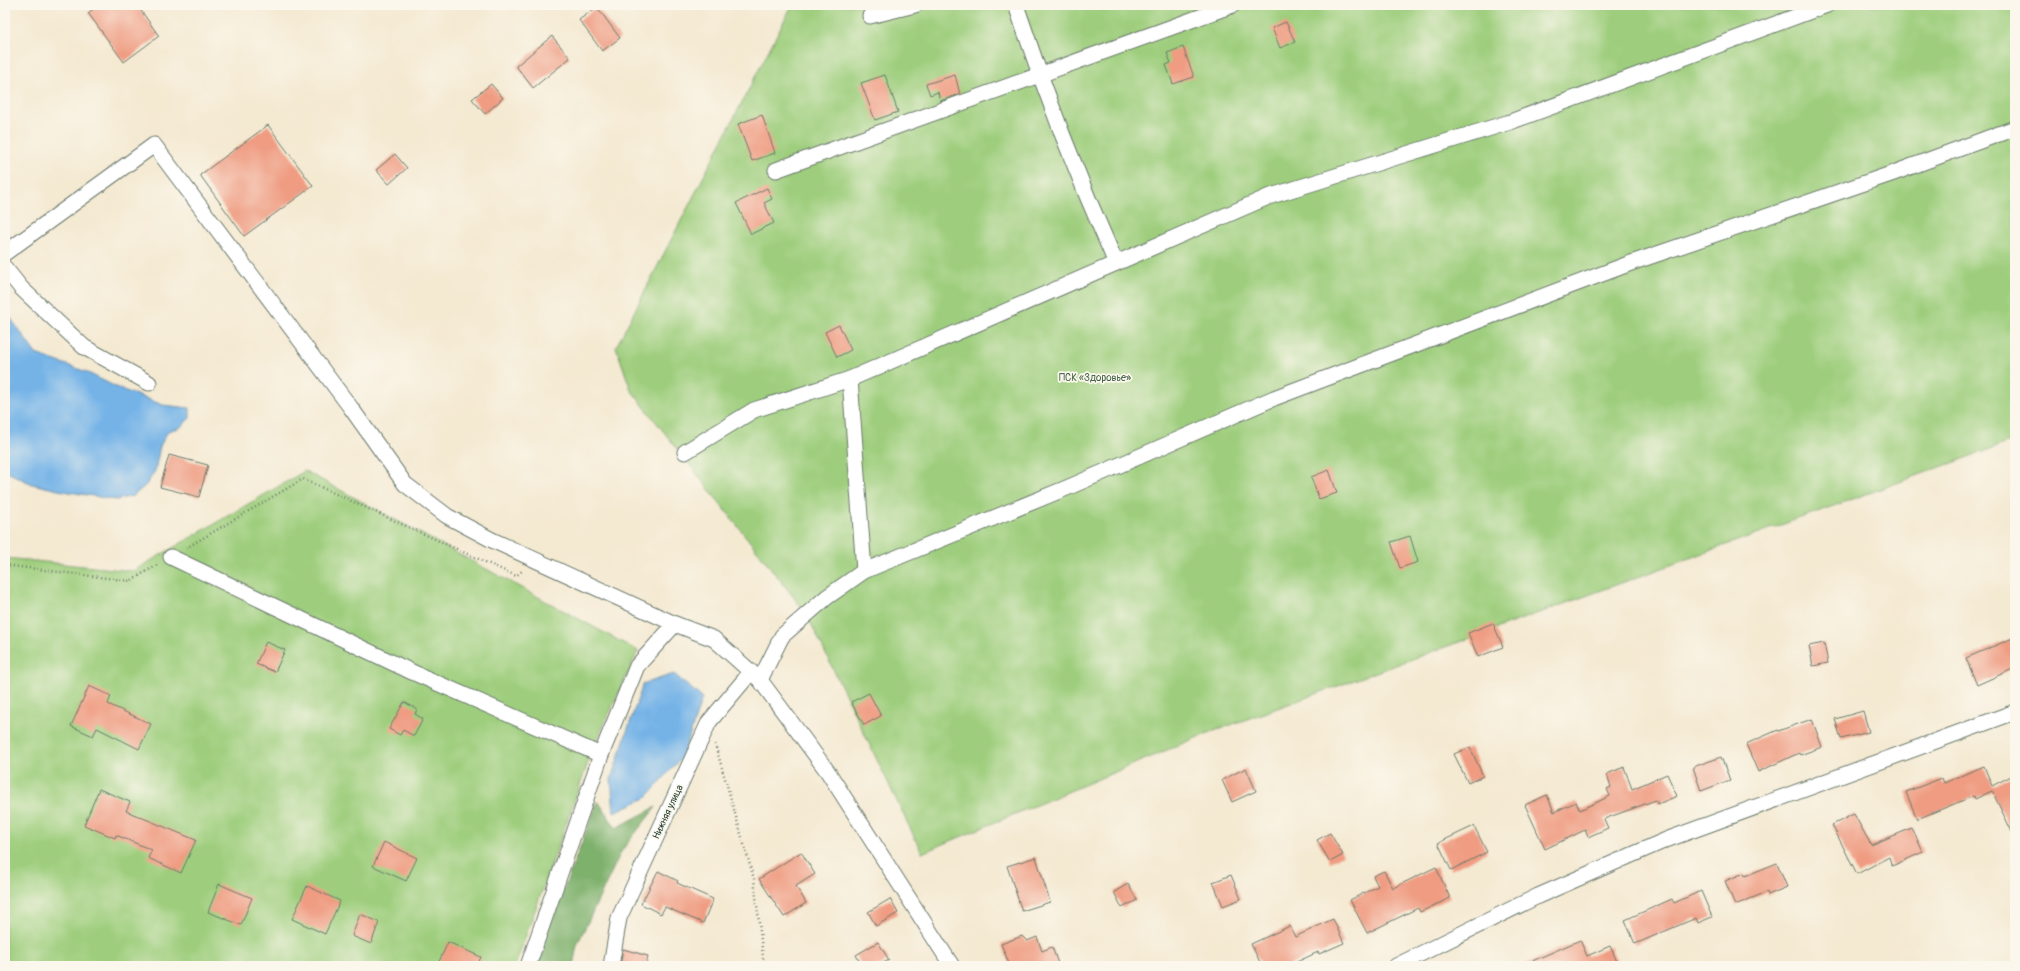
<svg xmlns="http://www.w3.org/2000/svg" width="2020" height="971" font-family="Pangolin,sans-serif">
	<style>
		.green { fill: #9ece7d; stroke: #5e8658 }
		.forest { fill: #7eb16c; stroke: #4e7750 }
		.water { fill: #74b3e7; stroke: #4a788e }
		.building { fill: #ef9c82 }
		.lines { fill: none; stroke-linecap: round; stroke-linejoin: round }
		.minor-casing { stroke: #6a796b; stroke-width: 17 }
		.path { stroke: #6a796b; stroke-width: 2.5; stroke-dasharray: 1 3; stroke-linecap: butt }
		.minor { stroke: #fff; stroke-width: 15 }
		.labels { text-anchor: middle; dominant-baseline: central; stroke-width: 3.5; stroke-linejoin: round; paint-order: stroke }
		.park-label { font-size: 10px; fill: #3f6146; stroke: #fbf7ec }
		.street-label { font-size: 10px; fill: #1f3d34; stroke: #fbf7ec }
	</style>
	<rect width="100%" height="100%" fill="#fbf7ec"/>
	<filter id="ink" filterUnits="userSpaceOnUse"><feTurbulence type="fractalNoise" baseFrequency=".025" numOctaves="2"/><feDisplacementMap in="SourceGraphic" scale="8" xChannelSelector="R" yChannelSelector="G"/><feConvolveMatrix kernelMatrix="1 2 1 2 8 2 1 2 1" color-interpolation-filters="sRGB"/></filter>
	<filter id="wash" filterUnits="userSpaceOnUse"><feTurbulence type="fractalNoise" baseFrequency=".012" numOctaves="4" result="noise"/><feDisplacementMap in="SourceGraphic" scale="16" xChannelSelector="R" yChannelSelector="G"/><feGaussianBlur stdDeviation="0.9" result="paint"/><feColorMatrix in="noise" values="0 0 0 0 0 0 0 0 0 0 0 0 0 0 0 0 0 1.4 0 .05"/><feComposite in="paint" operator="in"/></filter>
	<g filter="url(#wash)">
		<rect width="100%" height="100%" fill="#f4e9d1"/>
		<g class="green">
			<polygon points="800,5 2015,5 2015,440 1203,735 922,853 806,613 631,390 616,347 790,9"/>
			<polygon points="305,471 638,651 594,746 515,966 5,966 5,558 133,571"/>
		</g>
		<polygon class="forest" points="598,801 616,828 656,807 622,850 577,945 573,966 534,966"/>
		<g class="water">
			<polygon points="5,310 36,354 84,371 118,388 163,405 190,408 190,418 181,427 168,431 160,446 155,471 146,485 133,496 116,500 58,490 32,484 5,471"/>
			<polygon points="674,674 702,698 683,756 646,798 614,812 611,779 643,684"/>
		</g>
		<g id="blocks">
			<g class="building">
				<polygon points="99,5 137,5 159,36 124,62 88,13"/>
				<polygon points="597,7 620,38 602,51 579,20"/>
				<polygon points="1286,22 1295,42 1280,48 1272,28"/>
				<polygon points="552,36 570,58 533,88 516,66"/>
				<polygon points="1183,47 1194,77 1173,84 1166,65 1171,63 1167,53"/>
				<polygon points="885,75 898,112 875,120 861,83"/>
				<polygon points="955,75 960,94 940,101 938,92 930,95 926,84"/>
				<polygon points="491,84 503,98 485,114 472,99"/>
				<polygon points="762,115 775,153 752,161 738,124"/>
				<polygon points="268,125 313,186 244,236 200,175"/>
				<polygon points="395,154 407,168 389,184 376,170"/>
				<polygon points="767,188 772,199 764,203 774,223 751,234 736,203"/>
				<polygon points="839,325 851,350 837,357 825,332"/>
				<polygon points="169,455 208,465 199,497 160,487"/>
				<polygon points="1329,470 1337,493 1319,499 1311,477"/>
				<polygon points="1410,536 1418,562 1400,568 1391,542"/>
				<polygon points="1493,623 1503,647 1478,657 1468,633"/>
				<polygon points="2015,637 2015,668 1977,685 1966,658"/>
				<polygon points="266,642 285,650 275,672 256,664"/>
				<polygon points="1824,643 1828,663 1813,666 1809,646"/>
				<polygon points="89,686 111,696 108,704 151,724 139,749 97,728 93,736 71,726"/>
				<polygon points="869,693 881,716 864,725 851,702"/>
				<polygon points="404,702 417,709 415,714 423,719 414,736 403,730 400,735 389,729"/>
				<polygon points="1863,711 1869,732 1841,739 1835,719"/>
				<polygon points="1812,719 1822,747 1800,755 1799,753 1758,772 1746,744 1778,730 1778,731"/>
				<polygon points="1470,747 1483,776 1468,783 1454,754"/>
				<polygon points="1721,757 1730,780 1701,791 1693,767"/>
				<polygon points="1984,766 1992,786 2015,774 2015,838 1992,791 1975,799 1974,796 1917,819 1906,792 1942,778 1944,783"/>
				<polygon points="1624,767 1632,789 1667,774 1677,796 1658,804 1656,800 1604,819 1608,828 1588,837 1585,830 1545,849 1525,805 1547,795 1554,812 1576,802 1580,810 1610,796 1607,789 1611,787 1607,774"/>
				<polygon points="1246,768 1256,791 1232,802 1222,780"/>
				<polygon points="99,789 130,802 126,811 196,840 181,873 148,858 152,850 116,835 115,838 84,825"/>
				<polygon points="1854,814 1871,845 1912,828 1923,852 1892,866 1889,857 1857,874 1832,825"/>
				<polygon points="1474,826 1487,852 1451,870 1438,843"/>
				<polygon points="1330,833 1343,855 1330,862 1317,840"/>
				<polygon points="384,842 417,858 406,881 373,866"/>
				<polygon points="801,852 815,874 796,886 806,903 784,917 759,879"/>
				<polygon points="1036,857 1050,902 1022,911 1007,866"/>
				<polygon points="1777,863 1787,887 1768,895 1767,892 1735,905 1725,881 1744,873 1745,876"/>
				<polygon points="1436,867 1450,898 1420,912 1418,908 1367,933 1350,900 1378,886 1373,876 1384,871 1393,888"/>
				<polygon points="658,871 678,881 677,883 713,899 703,923 665,907 661,914 641,904"/>
				<polygon points="1231,875 1241,899 1223,906 1213,882"/>
				<polygon points="219,884 252,898 241,925 208,912"/>
				<polygon points="1128,884 1137,900 1122,908 1114,892"/>
				<polygon points="307,886 340,901 325,934 292,919"/>
				<polygon points="1701,891 1712,917 1698,923 1696,918 1635,944 1625,920 1672,899 1674,903"/>
				<polygon points="890,899 898,913 876,926 868,912"/>
				<polygon points="360,914 379,922 371,944 352,936"/>
				<polygon points="1333,919 1344,943 1319,954 1318,952 1288,966 1262,966 1251,944 1290,926 1295,937"/>
				<polygon points="1022,936 1027,941 1037,937 1042,951 1052,947 1059,966 1010,966 1001,944"/>
				<polygon points="1580,940 1587,956 1610,946 1619,966 1521,966"/>
				<polygon points="448,942 481,957 477,966 437,966"/>
				<polygon points="878,942 889,960 878,966 862,966 856,955"/>
				<polygon points="623,949 648,956 646,966 620,966"/>
			</g>
		</g>
	</g>
	<g filter="url(#ink)">
		<use href="#blocks" fill-opacity="0" stroke="#6a796b" stroke-width="1"/>
		<g class="lines">
			<defs>
				<g id="minor">
					<path d="M 1016,5 C 1045,93 1078,178 1116,263"/>
					<polyline points="870,16 915,5"/>
					<polyline points="776,170 1233,5"/>
					<polyline points="5,253 154,145 351,408 405,484 447,516 492,540 675,624 714,639 760,680 828,772 952,966"/>
					<polyline points="5,268 21,288 84,347 149,383"/>
					<polyline points="685,452 754,410 850,379"/>
					<polyline points="171,557 412,672 601,755"/>
					<polyline points="864,571 850,379 1268,197 1510,122 1827,5"/>
					<polyline points="760,680 782,636 827,597 864,571 1069,487 1274,398 1631,263 1891,174 2015,128"/>
					<polyline points="528,966 601,755 637,666 675,624"/>
					<polyline points="611,966 619,918 709,722 751,672"/>
					<polyline points="1396,966 1538,896 1666,840 2015,712"/>
				</g>
			</defs>
			<use href="#minor" class="minor-casing"/>
			<g class="path">
				<polyline points="186,548 303,479 516,576 523,570"/>
				<polyline points="5,565 130,581 159,564"/>
				<polyline points="715,744 754,879 764,966"/>
			</g>
			<use href="#minor" class="minor"/>
		</g>
	</g>
	<g class="labels">
		<g class="park-label">
			<text x="1095" y="378">ПСК «Здоровье»</text>
		</g>
		<g class="street-label">
			<text transform="translate(668 812) rotate(-65)">Нижняя улица</text>
		</g>
	</g>
	<rect width="2020" height="971" fill="none" stroke="#fbf7ec" stroke-width="20"/>
</svg>
